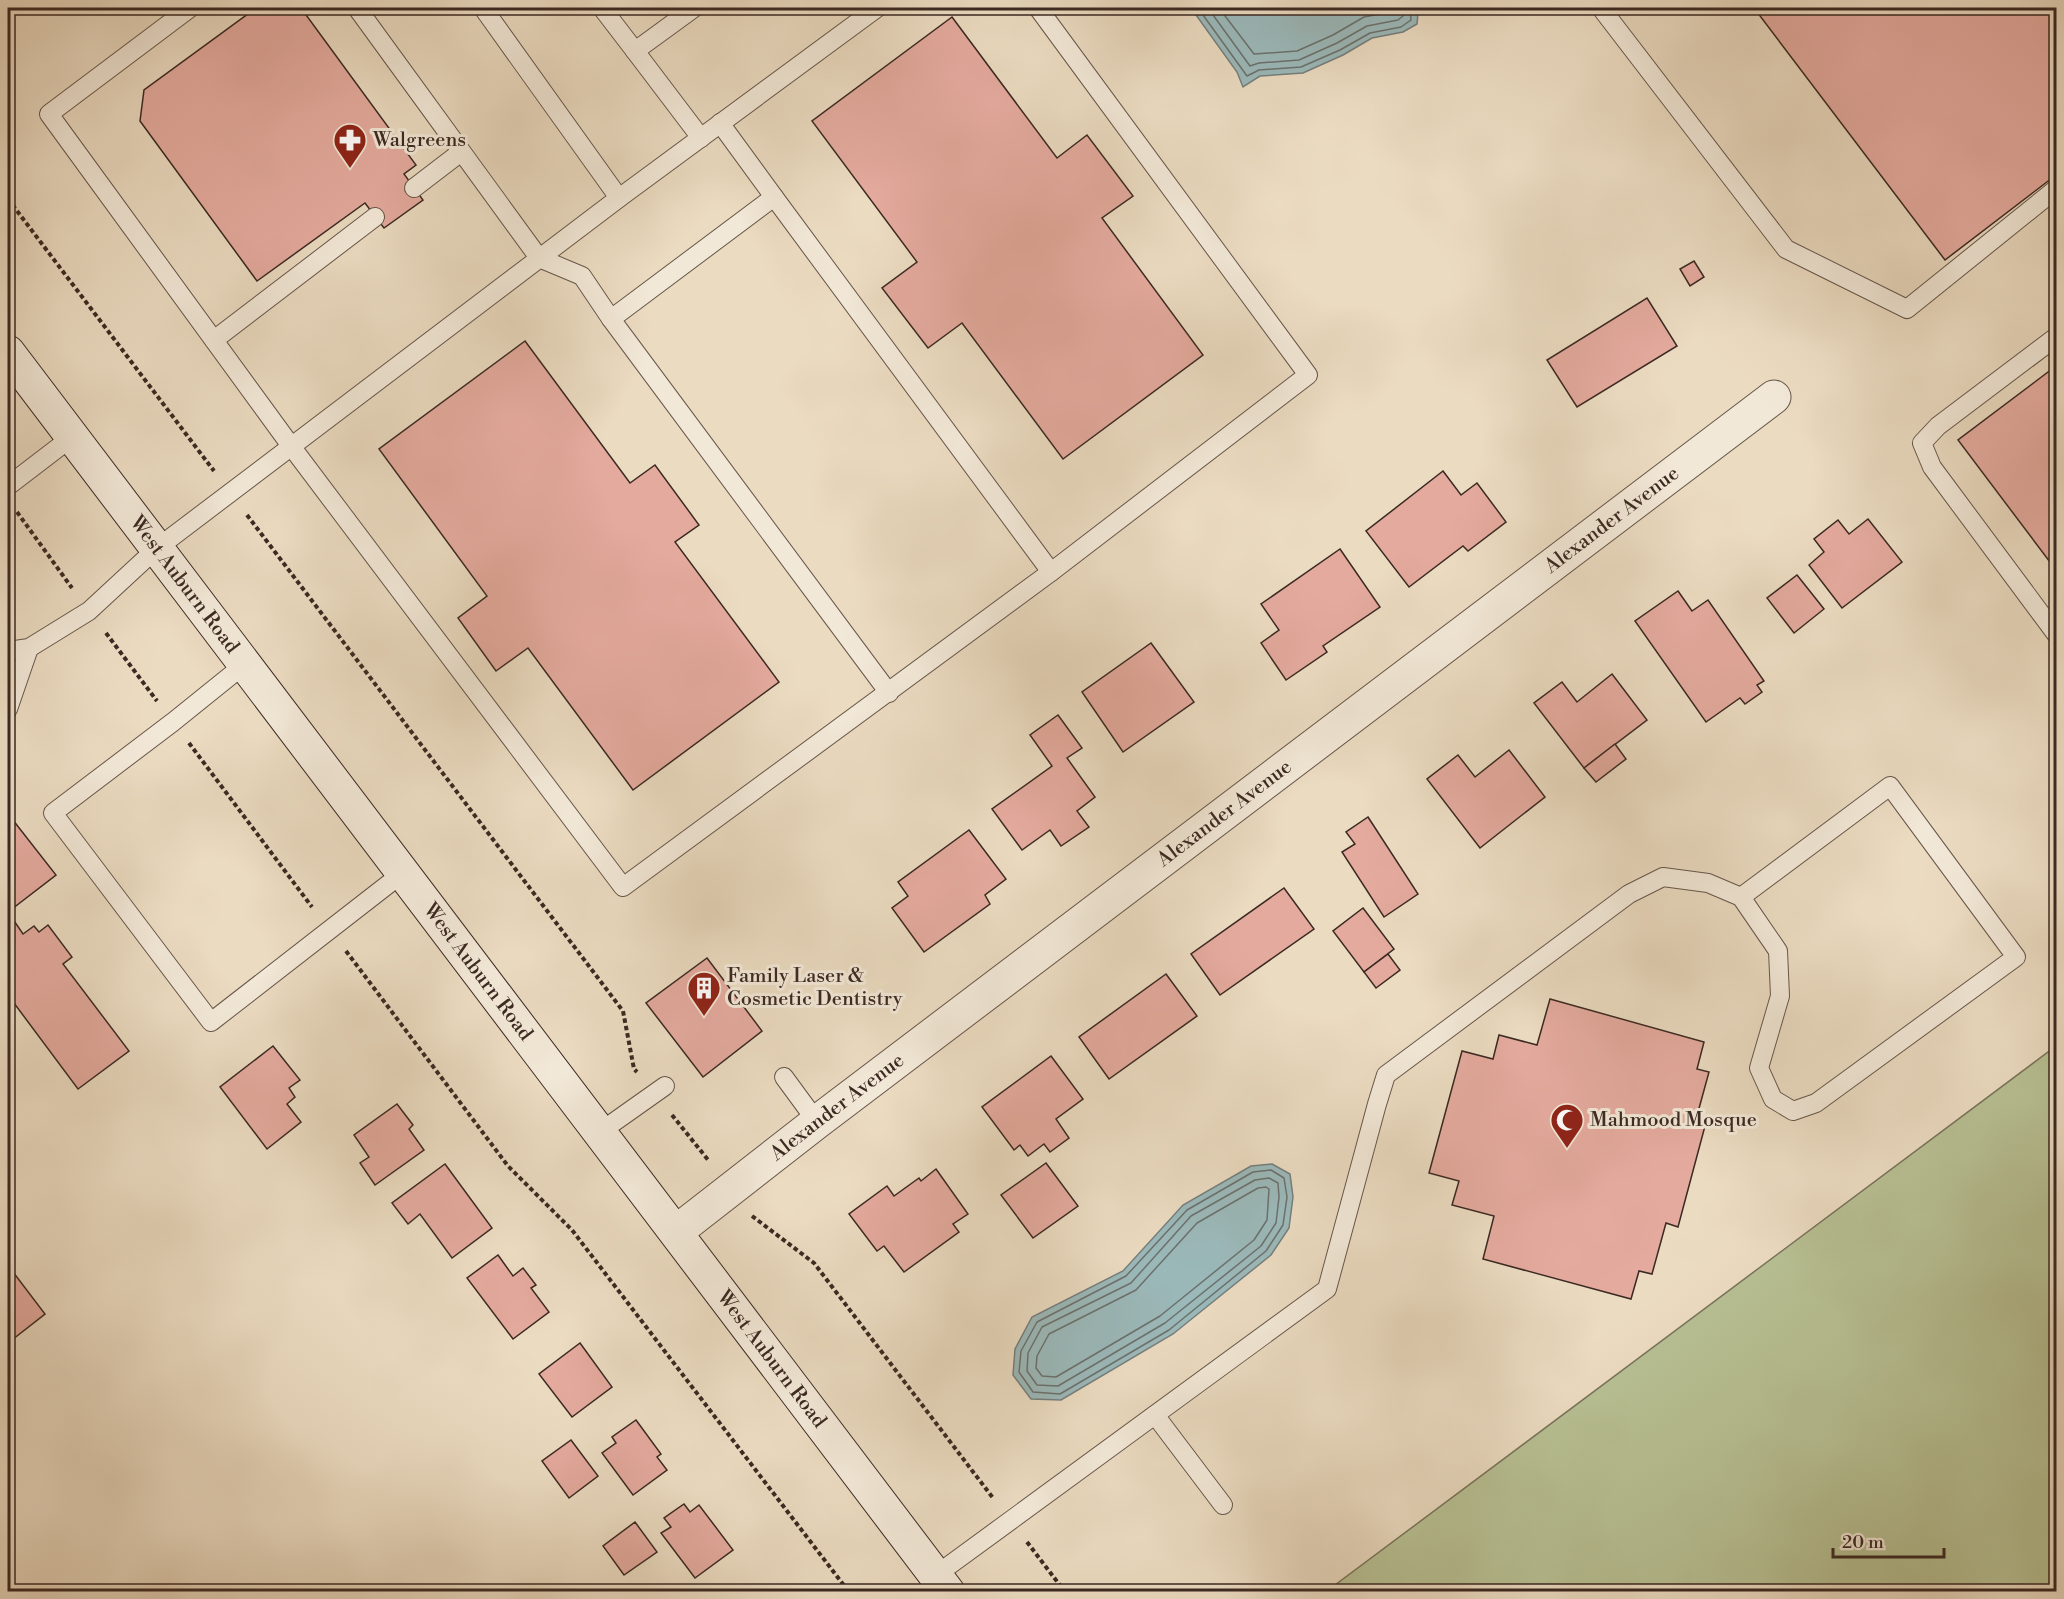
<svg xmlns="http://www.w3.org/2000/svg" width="2064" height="1599" font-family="'Libre Bodoni',serif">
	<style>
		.green { fill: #b7c093; stroke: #79745a; stroke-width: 1.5 }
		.water { fill: #9bb9ba; stroke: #757f7d; stroke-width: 1.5 }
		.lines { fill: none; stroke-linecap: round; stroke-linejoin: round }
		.shore { stroke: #6b716e; stroke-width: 1.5 }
		.building { fill: #e4aa9e; stroke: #3b2922; stroke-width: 1.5 }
		.lane-casing { stroke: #67564a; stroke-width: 20 }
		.street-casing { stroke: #67564a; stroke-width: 35 }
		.secondary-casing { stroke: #3b2922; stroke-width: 35 }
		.path { stroke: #3b2922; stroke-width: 4; stroke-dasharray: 4.5 3; stroke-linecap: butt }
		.lane { stroke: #f2e8d7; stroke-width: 18 }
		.street { stroke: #f2e8d7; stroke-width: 33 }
		.secondary { stroke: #f2e8d7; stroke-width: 33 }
		.labels { text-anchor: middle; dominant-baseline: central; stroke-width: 6; stroke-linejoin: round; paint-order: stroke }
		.poi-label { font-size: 20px; fill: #3b2922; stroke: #f2e8d7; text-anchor: start }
		.street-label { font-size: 20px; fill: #3b2922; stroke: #f2e8d7 }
	</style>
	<rect width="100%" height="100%" fill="#ebdbc1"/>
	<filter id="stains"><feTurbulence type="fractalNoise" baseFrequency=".00333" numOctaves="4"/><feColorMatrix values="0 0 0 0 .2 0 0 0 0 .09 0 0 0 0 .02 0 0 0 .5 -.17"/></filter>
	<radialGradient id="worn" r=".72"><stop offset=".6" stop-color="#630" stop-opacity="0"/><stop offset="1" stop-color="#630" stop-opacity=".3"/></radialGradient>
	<polygon class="green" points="2056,1046 2056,1591 1327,1591"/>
	<g class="water">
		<polygon points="1191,8 1414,8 1418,13 1417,24 1403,32 1372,38 1343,55 1303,73 1260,76 1243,87 1237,72"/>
		<polygon points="1272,1164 1290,1174 1293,1197 1289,1228 1271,1255 1173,1334 1061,1400 1031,1399 1013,1375 1015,1349 1032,1317 1123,1271 1183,1205 1251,1166"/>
	</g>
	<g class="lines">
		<g class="shore">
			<polyline points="1198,8 1247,76 1259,70 1301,67 1340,50 1370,33 1401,27 1411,20 1410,8"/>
			<polyline points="1208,8 1250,66 1259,63 1299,60 1337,43 1367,26 1398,20 1403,16 1402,8"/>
			<polyline points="1219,8 1254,54 1297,51 1333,35 1364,17 1391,12 1393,8"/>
			<polygon points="1271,1170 1284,1178 1287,1197 1283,1225 1266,1251 1169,1330 1060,1394 1033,1392 1019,1372 1021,1351 1037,1322 1126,1276 1187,1210 1253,1172"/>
			<polygon points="1269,1178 1278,1183 1279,1197 1276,1223 1261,1246 1165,1323 1058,1386 1037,1385 1027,1371 1028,1353 1042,1327 1131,1283 1191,1216 1255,1180"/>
			<polygon points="1266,1187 1269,1189 1267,1220 1254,1240 1160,1316 1056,1377 1042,1376 1036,1368 1037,1356 1049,1334 1136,1290 1197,1223 1258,1188"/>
		</g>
	</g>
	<g class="building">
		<polygon points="256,8 301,8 416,165 404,174 423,200 384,228 365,203 257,281 140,121 144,90"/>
		<polygon points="1754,8 2056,8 2056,175 1945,260"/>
		<polygon points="952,17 1057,158 1087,135 1133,196 1102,218 1203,355 1063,459 962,323 928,348 882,288 917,262 812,121"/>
		<polygon points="1694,261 1704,277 1690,286 1680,269"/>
		<polygon points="1647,298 1677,346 1577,407 1547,360"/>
		<polygon points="525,341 630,483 655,465 699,525 675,542 779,682 633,790 528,648 496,671 458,618 487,596 379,449"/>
		<polygon points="2056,366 2056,570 1958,440"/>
		<polygon points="1443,471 1461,495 1477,483 1506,522 1468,551 1463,546 1409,587 1366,531"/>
		<polygon points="1868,519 1902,562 1842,608 1809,565 1824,552 1814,539 1838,520 1849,534"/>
		<polygon points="1340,549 1380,607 1323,646 1327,652 1286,680 1261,643 1279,630 1261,604"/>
		<polygon points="1797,575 1824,609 1794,633 1767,598"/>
		<polygon points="1678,591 1692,611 1708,600 1764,681 1757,685 1762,692 1745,704 1740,698 1706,722 1635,621"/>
		<polygon points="1151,643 1194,702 1123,752 1082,692"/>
		<polygon points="1612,674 1647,720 1584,768 1534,703 1562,682 1577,702"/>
		<polygon points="1058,715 1082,748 1067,758 1095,797 1077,811 1089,827 1061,846 1050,830 1022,850 992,809 1052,766 1030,735"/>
		<polygon points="1615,744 1626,759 1596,782 1584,768"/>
		<polygon points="1509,750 1545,797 1480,848 1427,779 1458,755 1475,777"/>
		<polygon points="9,815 56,875 8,912 8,816"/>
		<polygon points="1368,817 1418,894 1384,917 1342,852 1355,844 1346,832"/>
		<polygon points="969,830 1006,879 985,895 990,904 924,952 892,908 908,896 898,882"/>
		<polygon points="1284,888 1314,929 1220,995 1191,954"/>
		<polygon points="1363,908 1394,949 1364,972 1333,931"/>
		<polygon points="8,912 23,934 34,926 39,932 48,925 72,957 63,964 129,1051 78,1089 8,995"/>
		<polygon points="1388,954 1400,970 1376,988 1364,972"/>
		<polygon points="707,958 762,1031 703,1077 646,1003"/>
		<polygon points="1166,974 1197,1016 1109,1079 1079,1037"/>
		<polygon points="1550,999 1704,1042 1697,1069 1709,1072 1695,1123 1705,1126 1678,1227 1666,1223 1652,1274 1639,1271 1631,1299 1483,1259 1494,1216 1452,1205 1459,1181 1429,1173 1462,1051 1493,1059 1499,1035 1537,1045"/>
		<polygon points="273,1046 300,1080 289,1088 295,1097 287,1104 301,1122 267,1149 220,1087"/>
		<polygon points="1051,1056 1083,1099 1056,1119 1069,1138 1050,1152 1044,1144 1028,1156 1020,1145 1014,1150 982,1107"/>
		<polygon points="397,1104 413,1125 409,1129 424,1150 375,1185 360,1163 369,1157 354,1135"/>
		<polygon points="1046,1163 1078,1206 1033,1238 1001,1195"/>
		<polygon points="445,1164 492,1228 452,1258 420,1214 408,1224 392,1203"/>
		<polygon points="936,1169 968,1214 953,1224 959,1232 904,1272 884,1246 877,1251 849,1214 887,1186 894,1196 919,1178 921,1181"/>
		<polygon points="498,1255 513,1276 523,1268 536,1285 531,1288 549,1312 513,1339 467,1278"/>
		<polygon points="10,1268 45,1314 8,1343 8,1270"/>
		<polygon points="580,1343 612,1387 572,1417 539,1374"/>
		<polygon points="636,1420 661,1454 657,1457 667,1470 633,1495 602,1453 616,1443 612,1437"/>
		<polygon points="571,1440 598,1476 569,1498 542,1461"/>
		<polygon points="684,1504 690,1512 699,1505 733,1550 695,1578 661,1533 671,1527 664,1518"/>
		<polygon points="635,1522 657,1552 624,1575 603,1546"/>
	</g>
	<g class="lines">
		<defs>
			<g id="lane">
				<polyline points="190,8 49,114 291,446 623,887 1051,572 1308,375 1038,8"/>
				<polyline points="357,8 539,258 582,276 611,319"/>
				<polyline points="602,8 635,51"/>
				<polyline points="694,8 635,51 701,138"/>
				<polyline points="1601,8 1786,249 1907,309 2056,189"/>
				<polyline points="720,123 774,197 611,319 889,693"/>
				<polyline points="414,188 461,152"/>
				<polyline points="774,197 1051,572"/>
				<polyline points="619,198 877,8"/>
				<polyline points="2056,337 1938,426 1922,443 1932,467 2056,634"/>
				<polyline points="214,340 375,217"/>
				<polyline points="8,486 72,437"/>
				<polyline points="8,651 29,648 89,611 156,549 619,198 483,8"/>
				<polyline points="245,664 173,722 53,813 211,1022 404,872"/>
				<polyline points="8,709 29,648"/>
				<polyline points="784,1077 817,1122"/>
				<polyline points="600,1132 665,1086"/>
				<polyline points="1155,1415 1223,1505"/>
				<polyline points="936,1575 1327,1289 1377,1104 1386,1075 1629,894 1663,877 1708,883 1741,897 1778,951 1780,996 1759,1068 1773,1099 1793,1111 1816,1103 2016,957 1890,786 1741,897"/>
			</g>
			<g id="street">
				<path id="s1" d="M 676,1232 L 817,1122 L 1774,397"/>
			</g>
			<g id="secondary">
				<path id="s2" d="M 8,352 L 948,1592"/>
			</g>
		</defs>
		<use href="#lane" class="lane-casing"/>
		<use href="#street" class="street-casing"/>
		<use href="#secondary" class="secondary-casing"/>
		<g class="path">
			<polyline points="8,199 214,471"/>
			<polyline points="17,512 72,588"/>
			<polyline points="247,515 623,1011 634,1069 637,1072"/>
			<polyline points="106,633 157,701"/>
			<polyline points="189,743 312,907"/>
			<polyline points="346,951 508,1166 572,1230 849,1592"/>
			<polyline points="672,1115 709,1161"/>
			<polyline points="752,1216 814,1263 993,1498"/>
			<polyline points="1027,1542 1065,1592"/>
		</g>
		<use href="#lane" class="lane"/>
		<use href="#street" class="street"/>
		<use href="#secondary" class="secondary"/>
	</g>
	<defs>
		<symbol id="pharmacy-pin" viewBox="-11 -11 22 30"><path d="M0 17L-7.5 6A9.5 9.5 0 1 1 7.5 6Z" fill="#8f2418" stroke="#f2e8d7"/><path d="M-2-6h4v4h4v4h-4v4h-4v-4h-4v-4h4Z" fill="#fff"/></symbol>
		<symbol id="building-pin" viewBox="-11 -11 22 30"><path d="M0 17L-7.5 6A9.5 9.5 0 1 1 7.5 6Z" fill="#8f2418" stroke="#f2e8d7"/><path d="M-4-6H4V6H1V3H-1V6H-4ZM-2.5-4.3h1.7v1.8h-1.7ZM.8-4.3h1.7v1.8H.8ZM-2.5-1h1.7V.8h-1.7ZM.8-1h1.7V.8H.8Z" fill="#fff"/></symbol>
		<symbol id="mosque-pin" viewBox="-11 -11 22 30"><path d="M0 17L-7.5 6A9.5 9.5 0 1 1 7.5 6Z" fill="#8f2418" stroke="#f2e8d7"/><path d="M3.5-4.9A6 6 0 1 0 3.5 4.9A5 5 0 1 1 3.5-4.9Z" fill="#fff"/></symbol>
	</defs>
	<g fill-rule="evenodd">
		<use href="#pharmacy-pin" x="331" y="121" width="38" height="52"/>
		<use href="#building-pin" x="685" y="969" width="38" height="52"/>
		<use href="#mosque-pin" x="1548" y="1101" width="38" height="52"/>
	</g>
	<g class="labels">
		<g class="poi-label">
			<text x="373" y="140">Walgreens</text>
			<text x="727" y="976">Family Laser &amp;<tspan x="727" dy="23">Cosmetic Dentistry</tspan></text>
			<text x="1590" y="1120">Mahmood Mosque</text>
		</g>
		<g class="street-label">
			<text stroke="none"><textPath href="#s1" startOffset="1176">Alexander Avenue</textPath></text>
			<text stroke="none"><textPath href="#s2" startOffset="292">West Auburn Road</textPath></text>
			<text stroke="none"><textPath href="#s1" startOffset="690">Alexander Avenue</textPath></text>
			<text stroke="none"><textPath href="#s2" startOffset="778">West Auburn Road</textPath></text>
			<text stroke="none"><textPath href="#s1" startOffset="204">Alexander Avenue</textPath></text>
			<text stroke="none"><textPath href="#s2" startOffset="1264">West Auburn Road</textPath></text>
		</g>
	</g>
	<rect width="2064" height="1599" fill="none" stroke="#ebdbc1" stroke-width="30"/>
	<rect x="9" y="9" width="2046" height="1581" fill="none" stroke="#3b2922" stroke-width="3"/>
	<rect x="15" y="15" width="2034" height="1569" fill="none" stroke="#3b2922" stroke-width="1.5"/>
	<path d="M1833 1548v9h111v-9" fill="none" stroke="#3b2922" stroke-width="3"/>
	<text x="1842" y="1548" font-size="18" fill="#3b2922" stroke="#f2e8d7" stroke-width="4.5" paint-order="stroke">20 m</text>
	<rect width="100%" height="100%" filter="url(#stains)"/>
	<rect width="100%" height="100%" fill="url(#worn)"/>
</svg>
